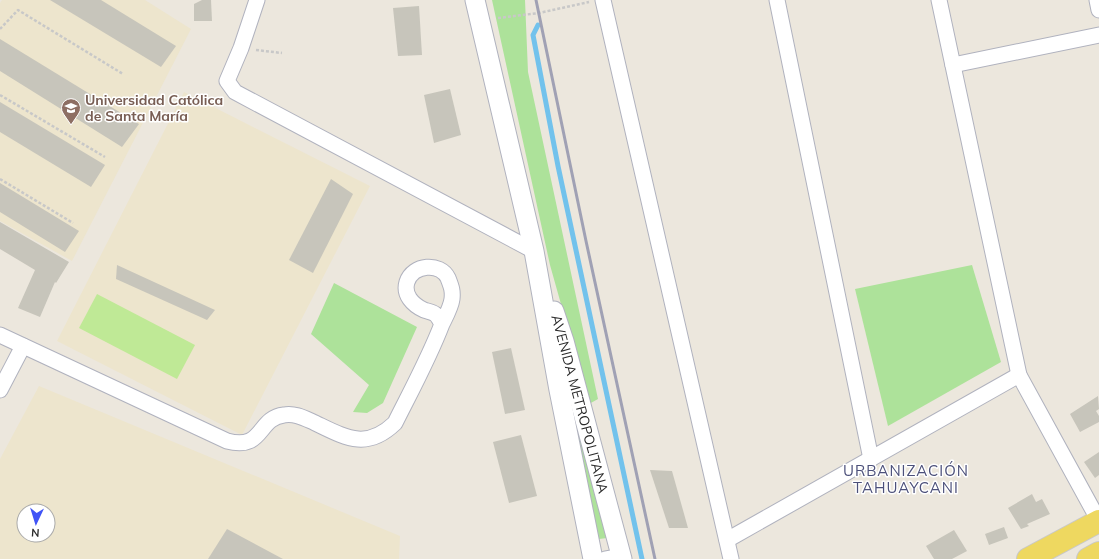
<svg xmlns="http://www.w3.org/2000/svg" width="1099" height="559" font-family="Mulish,sans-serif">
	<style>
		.education { fill: #ede5cd; fill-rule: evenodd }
		.green { fill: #ade29a }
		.pitch { fill: #bfe996 }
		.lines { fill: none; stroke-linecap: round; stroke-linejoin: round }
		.stream { stroke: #72c2ec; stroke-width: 5 }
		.building { fill: #c7c5bb }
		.minor-casing { stroke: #b0b2be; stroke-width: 17 }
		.tertiary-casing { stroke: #b0b2be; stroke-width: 21 }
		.primary-casing { stroke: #c8c8c8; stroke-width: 24 }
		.path { stroke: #c8c8c8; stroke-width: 2.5; stroke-dasharray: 3 2; stroke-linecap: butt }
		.minor { stroke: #fff; stroke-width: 15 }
		.tertiary { stroke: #fff; stroke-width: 19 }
		.primary { stroke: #eed860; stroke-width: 22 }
		.rail { stroke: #a0a1b4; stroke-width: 3 }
		.labels { text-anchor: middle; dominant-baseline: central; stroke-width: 3; stroke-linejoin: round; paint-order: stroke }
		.education-label { font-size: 14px; font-weight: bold; fill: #785e54; stroke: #fff; text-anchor: start }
		.street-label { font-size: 14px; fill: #2a2a2a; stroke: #fff }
		.neighbourhood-label { font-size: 15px; letter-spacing: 1px; fill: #4c507a; stroke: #fff }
	</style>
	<rect width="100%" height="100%" fill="#ece7dd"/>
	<g class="education">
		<polygon points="2,0 145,0 191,29 72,261 0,221 0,3"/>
		<polygon points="184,92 370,186 242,435 57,341"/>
		<path d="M 39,386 L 400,536 L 399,559 L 0,559 L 0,459 ZM 24,511 L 48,511 L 48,535 L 24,535 Z"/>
	</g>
	<g class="green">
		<polygon points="492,0 525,0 528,72 598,399 589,404 550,265"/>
		<polygon points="972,265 1001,362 888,426 855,289"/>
		<polygon points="334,283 417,327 383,403 367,413 353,412 369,385 311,334"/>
		<polygon points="563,364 607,538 599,539"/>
	</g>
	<polygon class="pitch" points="97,294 195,345 177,379 79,328"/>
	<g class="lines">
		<polyline class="stream" points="538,25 533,35 558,166 642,559"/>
	</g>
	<g class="building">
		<polygon points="50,0 101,0 176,46 161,67"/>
		<polygon points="202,0 211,0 212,21 194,21 194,4"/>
		<polygon points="419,6 422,55 398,56 393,8"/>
		<polygon points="0,39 139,124 122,147 0,71"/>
		<polygon points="450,89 461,135 434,143 424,95"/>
		<polygon points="0,102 105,165 91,187 0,132"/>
		<polygon points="331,179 353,194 313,273 289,260"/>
		<polygon points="0,183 79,231 65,252 0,212"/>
		<polygon points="0,222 69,262 56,283 55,282 40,317 18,308 35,270 0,249"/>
		<polygon points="117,265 215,310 207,320 116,279"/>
		<polygon points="511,348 525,410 505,414 492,352"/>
		<polygon points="1098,396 1099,409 1096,411 1099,416 1099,422 1080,432 1070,414"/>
		<polygon points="521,435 537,496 509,503 493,442"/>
		<polygon points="1099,452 1099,475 1095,478 1084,462"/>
		<polygon points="650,470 672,471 688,528 669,528"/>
		<polygon points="1032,494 1036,502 1042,499 1050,514 1027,524 1029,526 1021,529 1008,508"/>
		<polygon points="1004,527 1008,538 989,545 985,534"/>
		<polygon points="227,529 283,559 208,559"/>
		<polygon points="954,530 967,551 952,559 934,559 926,546"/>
	</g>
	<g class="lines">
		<defs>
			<g id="minor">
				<polyline points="257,0 241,48 227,81 235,92 534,251"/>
				<polyline points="603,0 731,559"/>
				<polyline points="777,0 871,459"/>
				<polyline points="939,0 1019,375 1099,521"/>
				<polyline points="1097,0 1099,10"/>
				<polyline points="953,65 1099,35"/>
				<path d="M 0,335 L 227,441 C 264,451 257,418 284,415 C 293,413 302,417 311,421 C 343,436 365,452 395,423 C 411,391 429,358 442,324 C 446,316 451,307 452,299 C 453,290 451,286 448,278 C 440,262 413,264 407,282 C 403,295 413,305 424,310 C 427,311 432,312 435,314 C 438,316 440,321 442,324"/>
				<polyline points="0,390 23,346"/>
				<polyline points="727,540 1019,375"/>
				<polyline points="605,559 621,556"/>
			</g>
			<g id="tertiary">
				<polyline points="475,0 534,251 559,390 593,559"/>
				<polyline points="554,311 564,341 622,559"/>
			</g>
			<g id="primary">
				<polyline points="1028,559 1099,521"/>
				<polyline points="1088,559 1099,553"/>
			</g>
		</defs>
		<use href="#minor" class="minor-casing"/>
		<use href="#tertiary" class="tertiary-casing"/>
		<use href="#primary" class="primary-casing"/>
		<g class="path">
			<polyline points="498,18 539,13 589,2"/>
			<polyline points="0,29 18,10 123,74"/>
			<polyline points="256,50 282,53"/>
			<polyline points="0,95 105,157"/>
			<polyline points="0,179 73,223"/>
		</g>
		<use href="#minor" class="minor"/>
		<use href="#tertiary" class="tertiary"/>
		<use href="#primary" class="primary"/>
		<polyline class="rail" points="536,0 586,241 655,559"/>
	</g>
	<defs>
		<symbol id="university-pin" viewBox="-11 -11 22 30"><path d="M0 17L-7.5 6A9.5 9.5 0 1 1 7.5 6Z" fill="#8d6e63" stroke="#fff"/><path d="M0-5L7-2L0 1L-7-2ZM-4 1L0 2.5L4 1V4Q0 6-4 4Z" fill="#fff"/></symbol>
	</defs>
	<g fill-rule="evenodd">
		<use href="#university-pin" x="60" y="97" width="22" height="30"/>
	</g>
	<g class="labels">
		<g class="education-label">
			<text x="85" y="100">Universidad Católica<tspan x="85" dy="16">de Santa María</tspan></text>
		</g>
		<g class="street-label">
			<text transform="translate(580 404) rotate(75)">AVENIDA METROPOLITANA</text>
		</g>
		<g class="neighbourhood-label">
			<text x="906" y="470">URBANIZACIÓN<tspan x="906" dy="17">TAHUAYCANI</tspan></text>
		</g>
	</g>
	<g transform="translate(36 523) rotate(184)"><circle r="19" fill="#ffffff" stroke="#aaaaaa"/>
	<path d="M0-3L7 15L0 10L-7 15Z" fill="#4054f6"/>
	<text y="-6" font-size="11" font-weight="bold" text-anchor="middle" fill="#2a2a2a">N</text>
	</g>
</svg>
